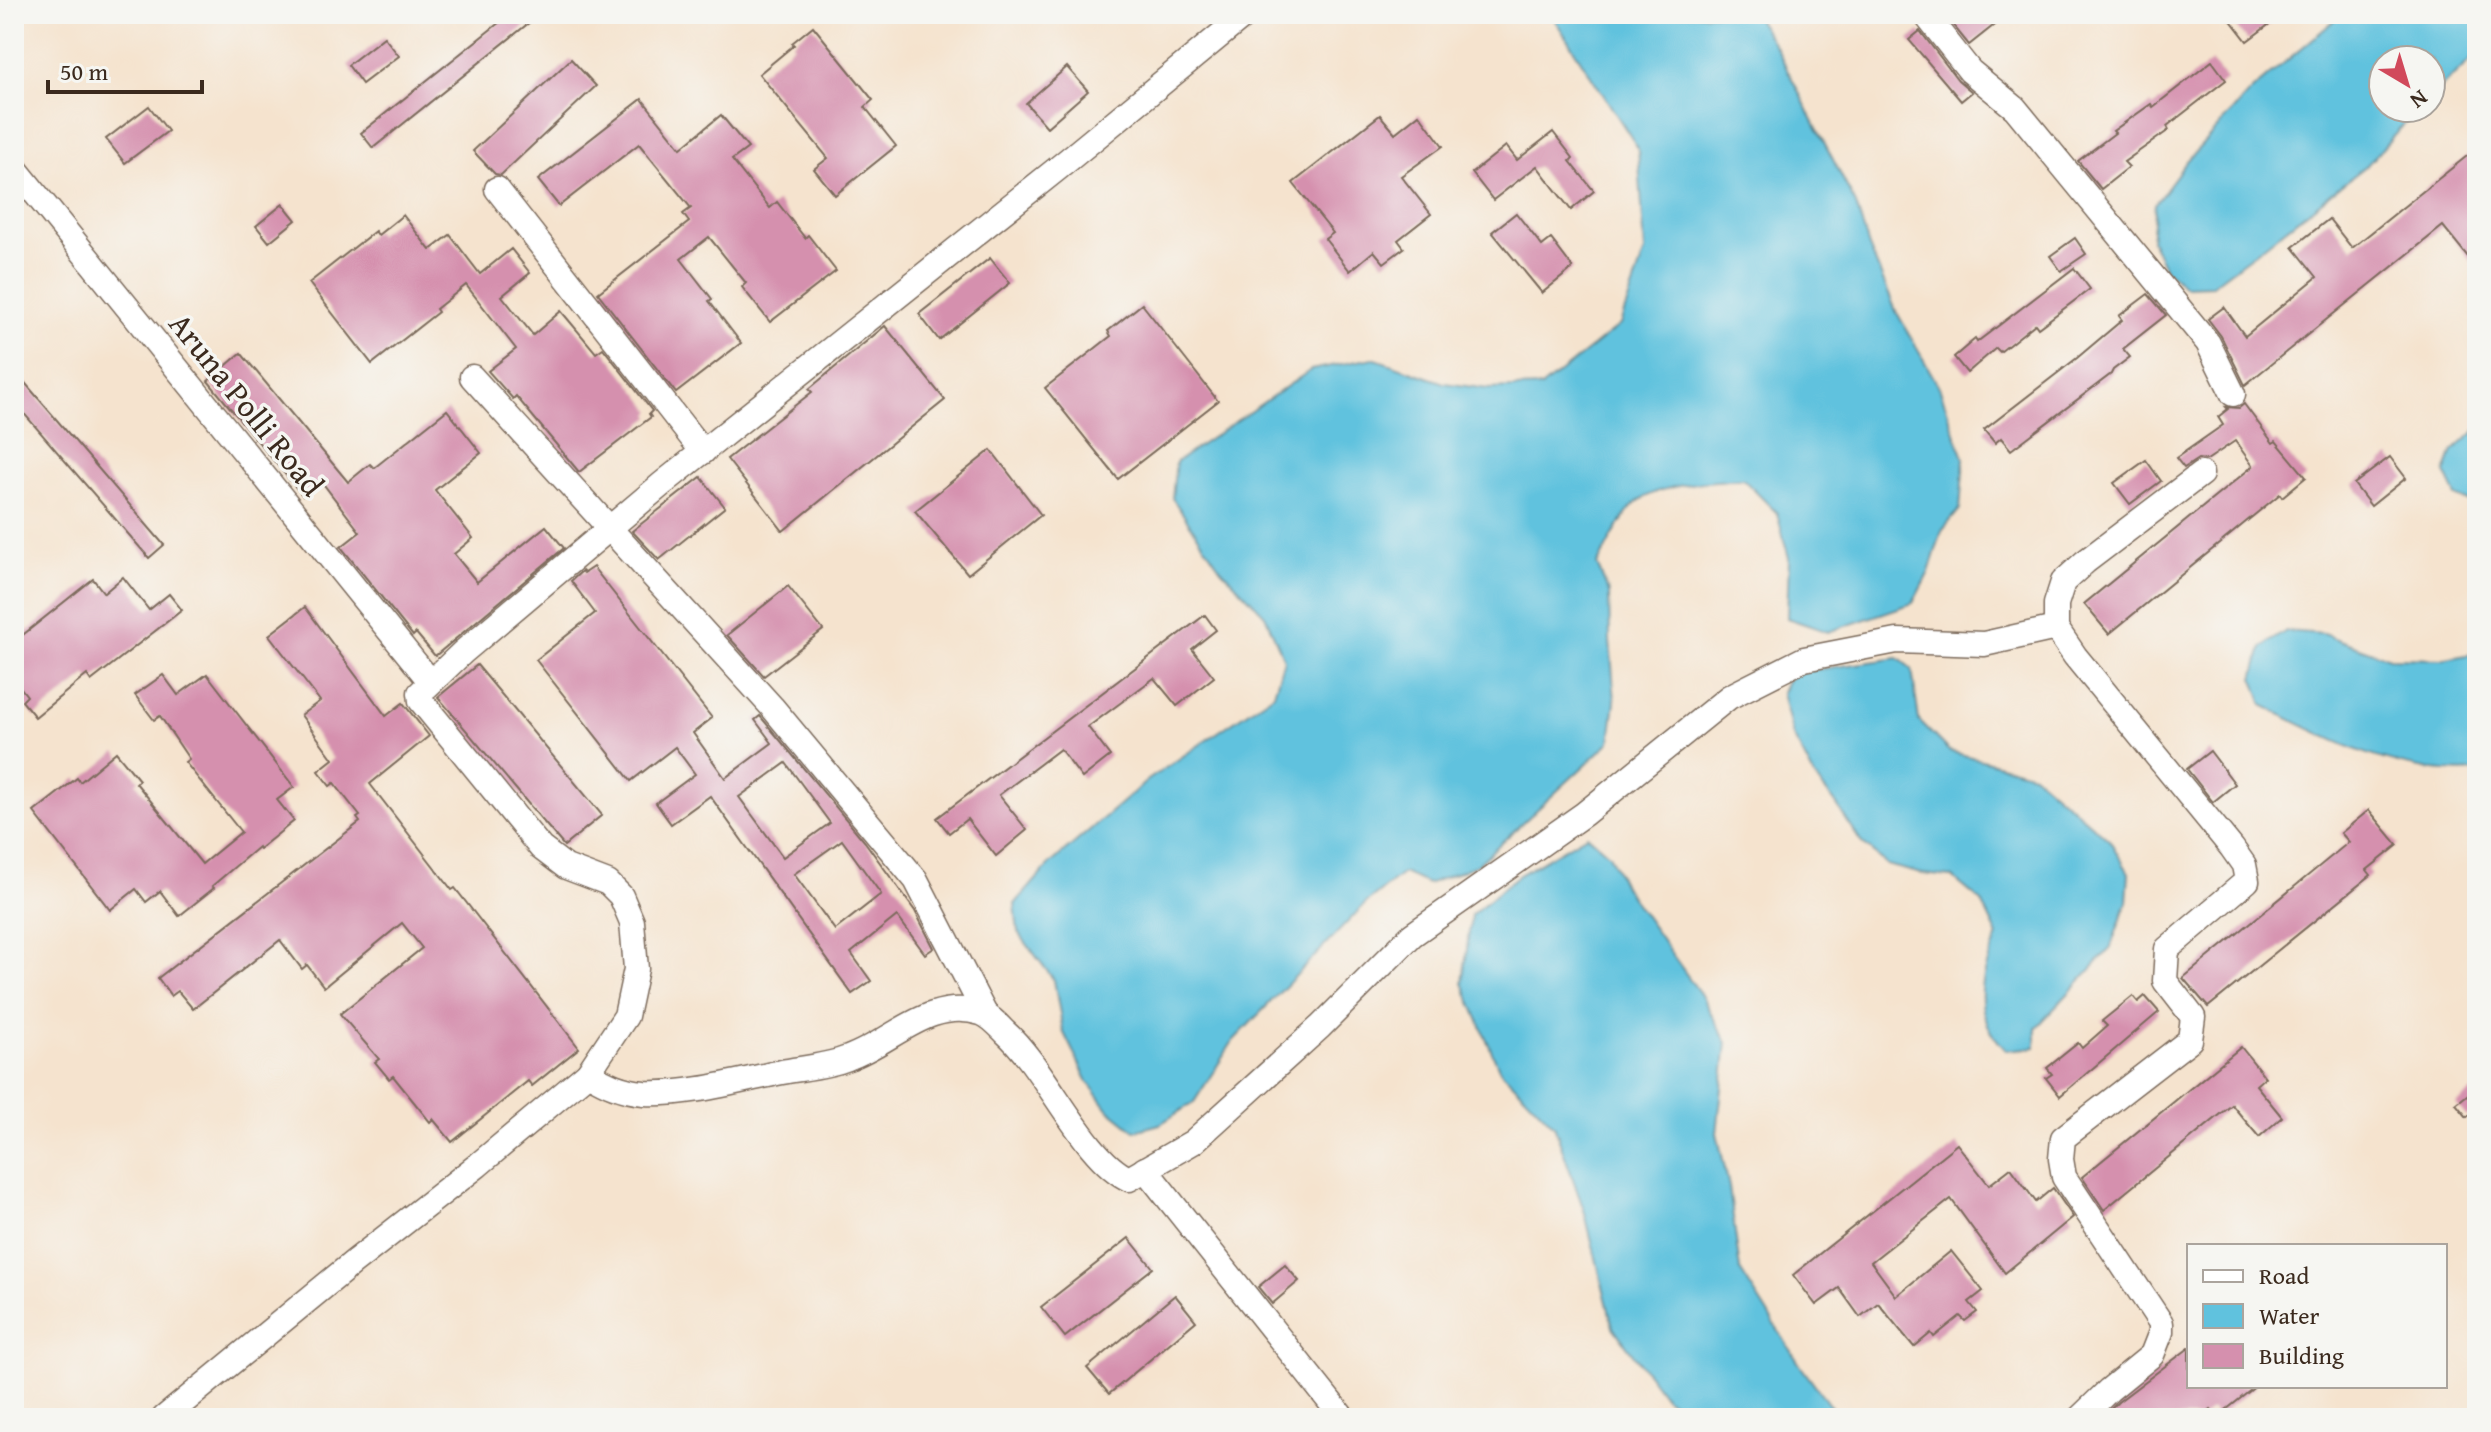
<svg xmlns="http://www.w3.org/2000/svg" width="2491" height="1432" font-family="'Gentium Book Plus',serif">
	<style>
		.water { fill: #60c2de; stroke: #4e767e; stroke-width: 2 }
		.building { fill: #d590ae; fill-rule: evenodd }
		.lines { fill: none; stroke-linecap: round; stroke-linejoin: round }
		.minor-casing { stroke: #7c6b5c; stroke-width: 27 }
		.minor { stroke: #fff; stroke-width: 24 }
		.labels { text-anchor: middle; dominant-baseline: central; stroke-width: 7; stroke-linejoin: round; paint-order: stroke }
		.street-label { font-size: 32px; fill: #3b2a1e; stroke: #f6f6f2 }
	</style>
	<rect width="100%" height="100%" fill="#f6f6f2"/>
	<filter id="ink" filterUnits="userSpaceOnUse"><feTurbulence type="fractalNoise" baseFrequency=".0125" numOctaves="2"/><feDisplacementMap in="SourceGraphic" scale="16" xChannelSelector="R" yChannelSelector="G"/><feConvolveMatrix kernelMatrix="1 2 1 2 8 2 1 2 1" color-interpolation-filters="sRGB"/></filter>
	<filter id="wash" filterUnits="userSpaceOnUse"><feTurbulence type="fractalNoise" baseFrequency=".006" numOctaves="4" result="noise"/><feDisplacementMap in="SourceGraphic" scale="32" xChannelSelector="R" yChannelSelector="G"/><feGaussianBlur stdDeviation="1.8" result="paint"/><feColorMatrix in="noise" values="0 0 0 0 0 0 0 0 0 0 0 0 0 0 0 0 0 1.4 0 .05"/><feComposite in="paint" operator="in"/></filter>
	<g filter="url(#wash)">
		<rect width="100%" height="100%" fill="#f5e3ce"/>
		<g class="water">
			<path d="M 1551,14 L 1754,14 L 1777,49 L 1856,205 L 1869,247 L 1896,311 L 1939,387 L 1964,458 L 1960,509 L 1942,531 L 1929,572 L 1913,603 L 1828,632 L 1787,618 L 1789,558 L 1777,513 L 1743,479 C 1713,481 1657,483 1634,505 C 1619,521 1608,545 1597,565 L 1609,593 L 1610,641 L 1615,701 L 1610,742 L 1477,865 L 1428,884 L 1403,873 L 1365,904 L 1233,1041 L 1194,1102 L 1160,1124 L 1135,1131 L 1109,1110 L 1088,1082 L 1063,1031 L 1054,980 L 1018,932 L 1015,904 L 1049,865 L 1148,780 L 1274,694 L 1284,659 L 1265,615 L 1221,569 L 1172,498 L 1176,462 L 1311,370 L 1373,358 L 1444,383 L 1488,389 L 1542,387 L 1620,325 L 1645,251 L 1638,148 Z"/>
			<polygon points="2342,14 2477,14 2477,54 2431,97 2431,60 2383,60 2383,108 2419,108 2367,165 2252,255 2212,285 2184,286 2165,269 2151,240 2155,204 2187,161 2252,90"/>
			<polygon points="2477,430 2477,506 2456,496 2445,473 2453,451"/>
			<path d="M 2286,631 L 2323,634 L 2389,658 L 2446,659 L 2477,653 L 2477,771 C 2401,777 2329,740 2263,705 L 2254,679 L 2262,647 Z"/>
			<path d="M 1898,658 L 1912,669 L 1919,721 L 1949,751 L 2033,774 L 2110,841 L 2129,873 L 2127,902 L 2110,949 L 2036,1028 L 2036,1047 L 2006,1050 C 1970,1013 1980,979 1998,936 L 1982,902 L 1952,877 L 1922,874 L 1887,865 L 1861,842 L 1834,801 L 1815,778 L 1793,736 L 1782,693 L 1787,681 L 1799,672 Z"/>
			<polygon points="1587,835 1609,854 1625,888 1701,995 1727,1043 1717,1133 1729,1187 1740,1270 1802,1368 1835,1413 1834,1418 1697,1418 1665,1397 1613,1327 1585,1213 1554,1125 1499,1069 1463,983 1471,915 1519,875"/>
		</g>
		<g id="blocks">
			<g class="building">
				<polygon points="510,14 540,14 373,148 361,133"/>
				<polygon points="1944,14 2008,14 1969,45"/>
				<polygon points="2226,14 2283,14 2247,41"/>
				<polygon points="813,26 873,100 865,107 896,146 835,195 814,169 828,158 759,74 794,45 792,43"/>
				<polygon points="1920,31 1958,80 1972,92 1961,101 1909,40"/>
				<polygon points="384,37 399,56 362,84 348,65"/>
				<polygon points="571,59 596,86 501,175 495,174 473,151"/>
				<polygon points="2212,61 2226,80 2167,126 2169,130 2124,162 2129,167 2101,189 2078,161 2115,133 2113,131 2151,104 2153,107"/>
				<polygon points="1067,67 1088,91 1047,127 1026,103"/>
				<polygon points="642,99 681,148 721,115 748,148 732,160 770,208 777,202 805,238 808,235 836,271 770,322 742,287 746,283 709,237 681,259 712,299 709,301 741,343 676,393 598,293 689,222 683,214 691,208 639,144 559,206 538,180"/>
				<polygon points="149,106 168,131 125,163 106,139"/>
				<polygon points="1419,114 1443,146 1401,176 1431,214 1398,240 1404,248 1384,263 1374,251 1350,271 1325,239 1333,233 1293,183 1380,115 1395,133"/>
				<polygon points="1553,132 1573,158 1570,161 1594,191 1571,210 1537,166 1493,200 1472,173 1506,146 1517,160"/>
				<polygon points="2477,148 2477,268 2443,226 2245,385 2221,336 2208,319 2224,307 2245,336 2317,277 2293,247 2329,219 2352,248"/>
				<polygon points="283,204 296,220 269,242 256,226"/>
				<polygon points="1516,213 1542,246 1551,239 1573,268 1542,293 1492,232"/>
				<polygon points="403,215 430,250 450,235 480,274 511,249 530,273 502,296 533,335 561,311 596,353 603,348 652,411 649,414 651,417 579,472 516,396 513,399 488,371 516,349 466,285 436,309 438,312 372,364 309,283 375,231 378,235"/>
				<polygon points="2075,238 2086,254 2061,271 2050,256"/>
				<polygon points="990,258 1010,283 939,340 919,314"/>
				<polygon points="2074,268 2090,289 2038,328 2035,324 2000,352 1996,348 1967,373 1954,357 1975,339 1977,342"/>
				<polygon points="2148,294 2166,315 2123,349 2130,357 2113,370 2111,374 2011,450 2001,438 1995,443 1984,430 2077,358 2122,320 2119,316"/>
				<polygon points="1142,304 1218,401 1118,479 1045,388 1111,336 1108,331"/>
				<polygon points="885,326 945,400 783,531 727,459 812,392 809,389"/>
				<polygon points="241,353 348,482 370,464 374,468 447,410 481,453 435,490 473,538 454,554 477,582 546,526 564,548 435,656 416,633 413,636 341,547 360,532 321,481 303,496 208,381"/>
				<polygon points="14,370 164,545 149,558 14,402"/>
				<polygon points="2244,404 2273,443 2276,441 2306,477 2282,497 2280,494 2109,634 2084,604 2253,466 2235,441 2207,460 2198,459 2184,468 2176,458 2223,425 2218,417 2228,409 2226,407 2239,408"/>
				<polygon points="991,450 1041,515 968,574 915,511"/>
				<polygon points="2390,457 2406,478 2371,506 2354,484"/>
				<polygon points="2146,460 2161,481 2130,504 2114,483"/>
				<polygon points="701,477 725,507 659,560 632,531"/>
				<path d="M 593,567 L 712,718 L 693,733 L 725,778 L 772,743 L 755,720 L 760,716 L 865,842 L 915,911 L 934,948 L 925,954 L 897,916 L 851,953 L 871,981 L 852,994 L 710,796 L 671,824 L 656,803 L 695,774 L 675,747 L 631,781 L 536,660 L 595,613 L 571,581 L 582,571 L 584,573 ZM 786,763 L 830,823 L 783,857 L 739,797 ZM 842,840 L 881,894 L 835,930 L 794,874 Z"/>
				<polygon points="123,577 149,610 169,594 182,610 91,681 87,675 35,717 22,701 27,696 14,679 14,642 93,579 104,593"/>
				<polygon points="788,586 823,630 764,676 727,635"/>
				<polygon points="305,607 386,716 403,703 429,736 370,784 452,890 455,888 579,1048 532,1086 528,1081 452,1142 433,1119 430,1122 393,1076 389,1079 375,1062 379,1059 340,1014 422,948 402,923 324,987 307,965 302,969 280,940 193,1009 178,991 171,996 158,978 360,822 357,818 360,816 334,783 330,786 318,771 333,759 301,715 320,701 269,635"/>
				<polygon points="1205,615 1216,630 1192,649 1214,677 1177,706 1154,678 1088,727 1110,756 1082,778 1060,749 999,795 1027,830 996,856 967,819 949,833 937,818"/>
				<polygon points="477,665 602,815 564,846 438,697"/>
				<polygon points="207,674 294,787 277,800 294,821 259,849 258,847 212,886 214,888 179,916 160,891 146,902 136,889 110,910 34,812 77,778 80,782 116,752 139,780 136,783 202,864 241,832 185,762 189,759 160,716 154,720 135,695 163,675 178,695"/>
				<polygon points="2210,751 2235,784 2213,802 2187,769"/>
				<polygon points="2369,810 2398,845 2367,870 2371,875 2208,1007 2183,978 2349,842 2341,833"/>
				<polygon points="2133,996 2138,1002 2145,996 2159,1012 2060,1096 2046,1078 2052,1074 2047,1068 2078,1043 2082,1048 2107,1026 2102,1021"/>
				<polygon points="2241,1047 2265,1077 2256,1085 2282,1117 2259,1137 2232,1105 2104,1210 2082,1177"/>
				<polygon points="2477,1087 2477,1109 2467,1117 2456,1104"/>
				<polygon points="1957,1144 1989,1185 2011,1168 2036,1202 2053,1188 2073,1217 2005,1273 1951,1199 1871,1262 1896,1296 1951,1251 1983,1291 1969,1302 1977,1312 1965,1321 1960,1316 1934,1337 1931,1333 1914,1347 1878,1303 1860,1317 1839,1288 1816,1305 1793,1275"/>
				<polygon points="1129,1238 1153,1268 1065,1337 1041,1307"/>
				<polygon points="1285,1265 1299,1281 1272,1304 1258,1287"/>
				<polygon points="1175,1295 1196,1321 1109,1394 1087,1368"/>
				<polygon points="2189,1348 2189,1386 2256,1386 2217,1417 2211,1409 2200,1418 2102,1418 2118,1402"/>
			</g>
		</g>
	</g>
	<g filter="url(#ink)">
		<use href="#blocks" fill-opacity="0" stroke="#7c6b5c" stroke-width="2"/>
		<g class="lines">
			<defs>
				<g id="minor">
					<polyline points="1925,14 1970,71 2015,108 2208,343 2233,394"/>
					<polyline points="14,167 430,681"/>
					<polyline points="497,189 703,452"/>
					<polyline points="472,377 772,707 916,880 985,1014"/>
					<path d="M 588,1073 C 607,1084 622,1091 644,1093 C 690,1095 738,1081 782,1072 C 804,1068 828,1066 848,1058 C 893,1042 929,997 981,1013 C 990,1016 998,1025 1005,1032 C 1046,1068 1084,1159 1129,1179 L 1193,1142 L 1320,1027 L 1412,935 L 1584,814 L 1729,697 L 1804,659 L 1897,641 L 1984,644 L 2056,628"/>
					<polyline points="1145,1169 1343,1418"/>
					<polyline points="164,1418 354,1262 478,1165 588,1073 626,1016 636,969 632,922 621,896 608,883 566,867 541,848 421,701 420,693 463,652 662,484 1062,165 1246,14"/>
					<polyline points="2080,1418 2109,1390 2152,1355 2161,1332 2161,1323 2064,1177 2061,1159 2063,1138 2190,1040 2193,1017 2165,981 2167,949 2247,881 2244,865 2232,848 2075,656 2056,628 2056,604 2063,582 2085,562 2201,474"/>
				</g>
			</defs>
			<use href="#minor" class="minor-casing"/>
			<use href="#minor" class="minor"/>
		</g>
	</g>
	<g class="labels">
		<g class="street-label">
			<text transform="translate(247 404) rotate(51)">Aruna Polli Road</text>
		</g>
	</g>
	<rect width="2491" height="1432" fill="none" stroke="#f6f6f2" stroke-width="48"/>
	<rect x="2187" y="1244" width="260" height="144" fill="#f6f6f2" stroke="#aba49d" stroke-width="2"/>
	<rect x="2203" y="1270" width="40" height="12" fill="#ffffff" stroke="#aba49d" stroke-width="2"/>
	<text x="2259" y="1284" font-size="24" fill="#3b2a1e">Road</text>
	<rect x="2203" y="1304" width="40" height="24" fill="#60c2de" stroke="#aba49d" stroke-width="2"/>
	<text x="2259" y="1324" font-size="24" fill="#3b2a1e">Water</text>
	<rect x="2203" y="1344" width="40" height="24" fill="#d590ae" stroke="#aba49d" stroke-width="2"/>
	<text x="2259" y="1364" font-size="24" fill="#3b2a1e">Building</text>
	<g transform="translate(2407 84) rotate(142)"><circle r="38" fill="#f6f6f2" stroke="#aba49d" stroke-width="2"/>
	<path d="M0-6L14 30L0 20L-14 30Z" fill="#d1495b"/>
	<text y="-12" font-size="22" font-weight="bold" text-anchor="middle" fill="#3b2a1e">N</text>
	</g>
	<path d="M48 80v12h154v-12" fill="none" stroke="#3b2a1e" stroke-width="4"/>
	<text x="60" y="80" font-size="24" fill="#3b2a1e" stroke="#f6f6f2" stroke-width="6" paint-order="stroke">50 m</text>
</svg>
